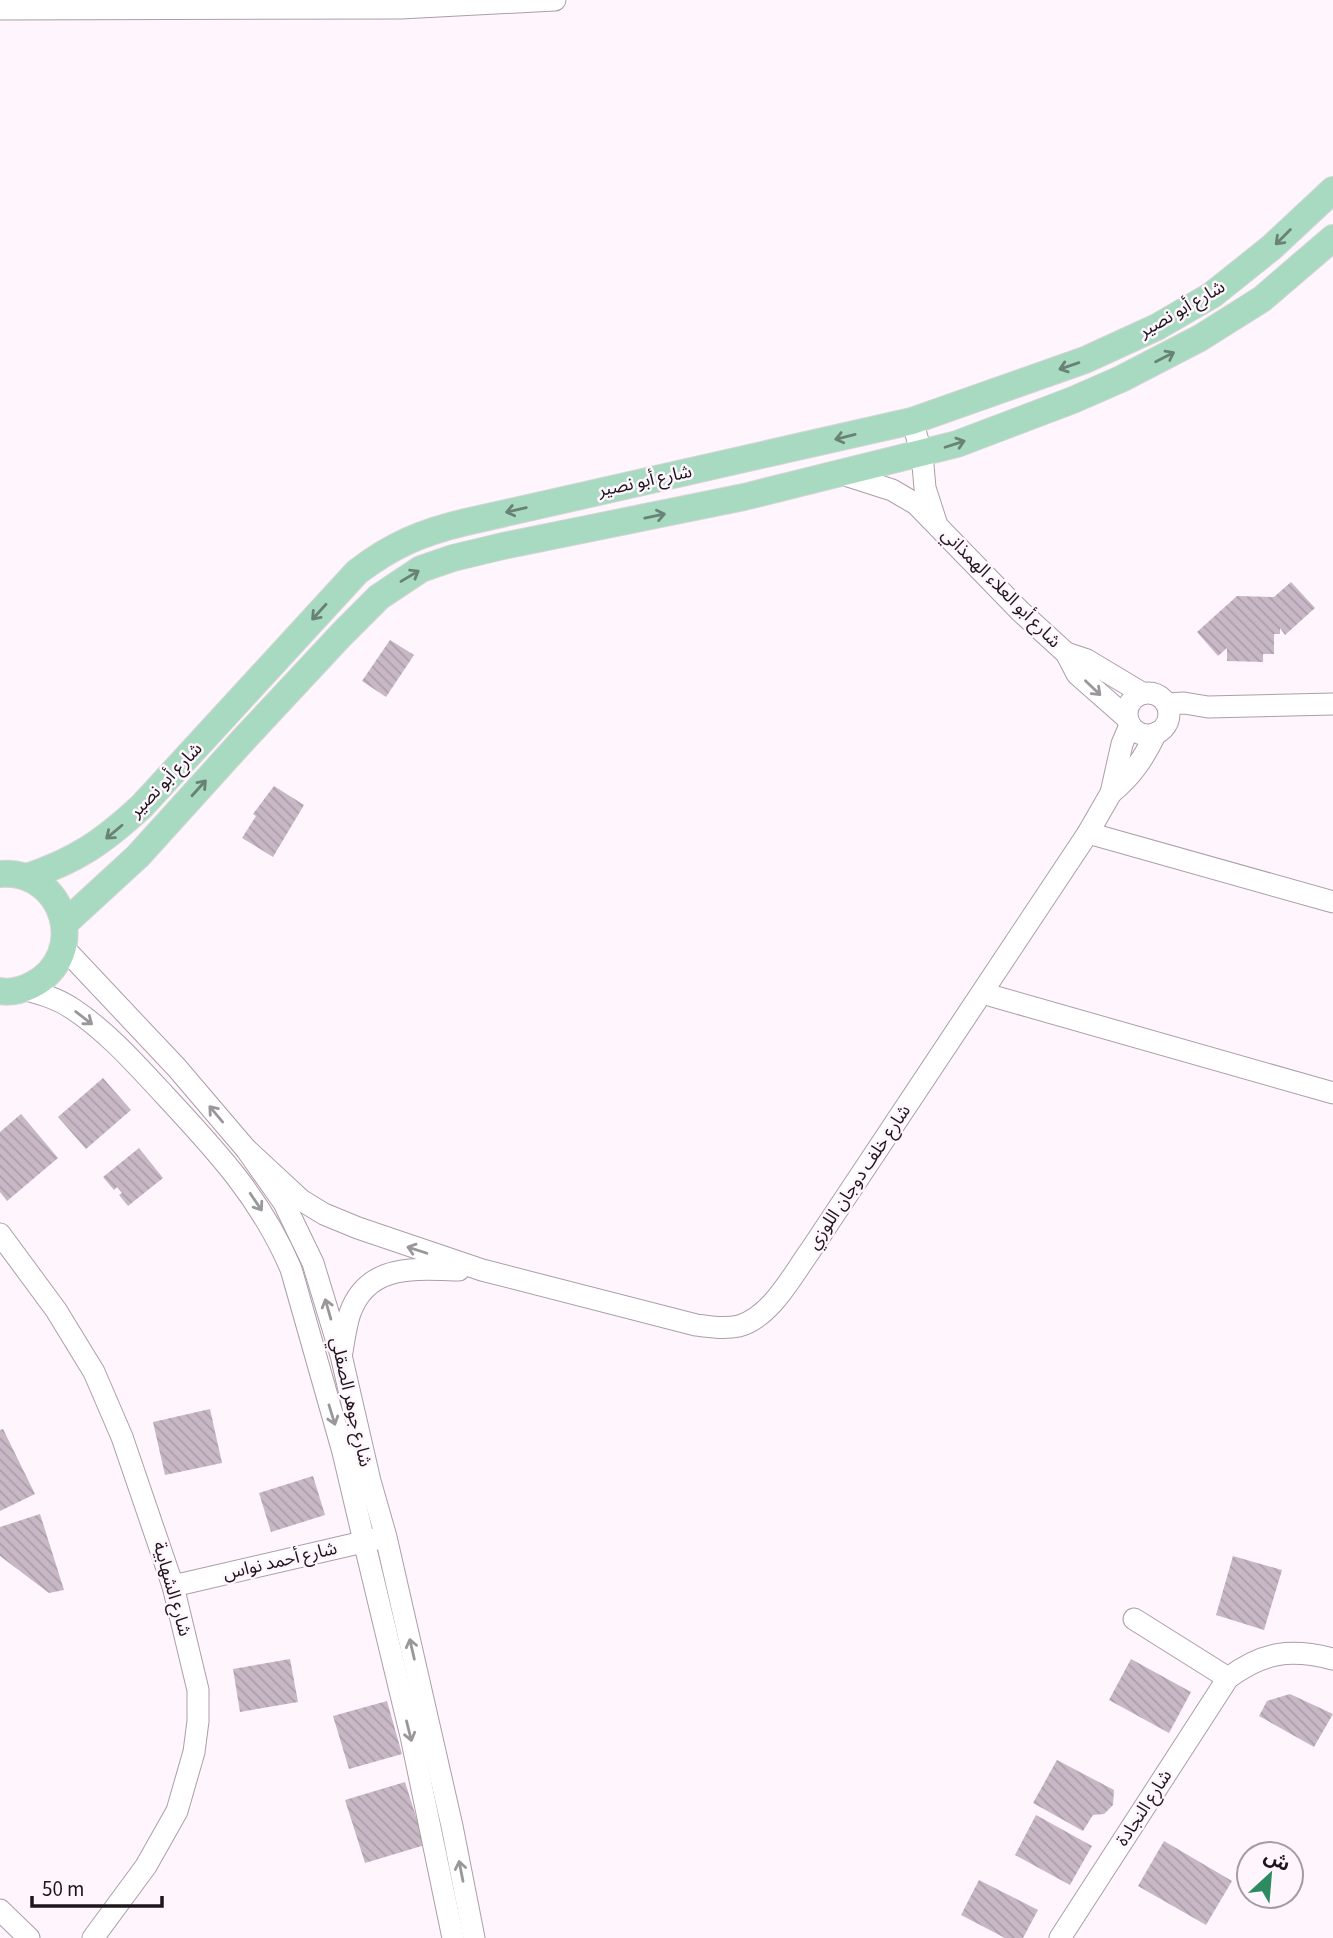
<svg xmlns="http://www.w3.org/2000/svg" width="1333" height="1938" font-family="'Source Sans 3','Noto Sans Arabic',sans-serif">
	<style>
		.building { fill: url(#building-back-hatch) }
		.lines { fill: none; stroke-linecap: round; stroke-linejoin: round }
		.minor-casing { stroke: #ac9daa; stroke-width: 23 }
		.major-casing { stroke: #d6d5d6; stroke-width: 28 }
		.minor { stroke: #fff; stroke-width: 21 }
		.major { stroke: #a7dac0; stroke-width: 26 }
		.oneway { stroke: #698276 }
		.oneway2 { stroke: #999799 }
		.labels { text-anchor: middle; dominant-baseline: central; stroke-width: 5; stroke-linejoin: round; paint-order: stroke }
		.street-label { font-size: 18px; fill: #1d171c; stroke: #fff5fd }
	</style>
	<defs>
		<pattern id="building-back-hatch" width="6" height="6" patternUnits="userSpaceOnUse" patternTransform="scale(1.75)"><rect width="6" height="6" fill="#c8b8c5"/><path d="M-1 5l2 2M0 0l6 6M5-1l2 2" fill="none" stroke="#ab9da9"/></pattern>
	</defs>
	<rect width="100%" height="100%" fill="#fff5fd"/>
	<g class="building">
		<polygon points="1291,582 1315,608 1285,635 1280,628 1280,634 1274,634 1274,654 1263,654 1263,662 1227,661 1227,648 1218,656 1197,632 1237,596 1274,597"/>
		<polygon points="390,640 414,655 386,697 362,681"/>
		<polygon points="274,786 304,805 273,857 242,838 256,816 253,814"/>
		<polygon points="103,1078 131,1110 86,1149 58,1117"/>
		<polygon points="21,1114 58,1158 7,1201 0,1192 0,1132"/>
		<polygon points="139,1148 163,1178 128,1206 119,1195 122,1193 117,1187 114,1190 103,1177"/>
		<polygon points="210,1409 222,1463 165,1475 153,1422"/>
		<polygon points="3,1429 35,1494 0,1511 0,1430"/>
		<polygon points="313,1476 325,1515 271,1532 259,1493"/>
		<polygon points="40,1514 64,1590 49,1593 0,1556 0,1527"/>
		<polygon points="1233,1556 1282,1570 1264,1630 1216,1615"/>
		<polygon points="290,1659 298,1702 240,1712 233,1669"/>
		<polygon points="1131,1659 1191,1692 1169,1733 1109,1700"/>
		<polygon points="1290,1694 1333,1714 1314,1747 1259,1716 1267,1701"/>
		<polygon points="387,1701 402,1754 349,1769 333,1716"/>
		<polygon points="1057,1760 1114,1790 1113,1805 1104,1814 1093,1815 1083,1831 1033,1803"/>
		<polygon points="405,1782 425,1845 365,1863 345,1800"/>
		<polygon points="1036,1815 1092,1846 1070,1885 1015,1855"/>
		<polygon points="1164,1841 1232,1881 1206,1925 1138,1886"/>
		<polygon points="979,1880 1038,1910 1023,1938 1005,1938 961,1915"/>
	</g>
	<g class="lines">
		<defs>
			<g id="minor">
				<polyline points="0,9 401,8 555,0"/>
				<polyline points="912,421 922,454 925,488 936,522"/>
				<polyline points="842,474 892,490 916,504 1020,611 1066,653 1077,674 1127,718"/>
				<polyline points="1066,653 1087,660 1142,693"/>
				<circle cx="1148" cy="714" r="21"/>
				<polyline points="1167,704 1184,703 1208,707 1333,704"/>
				<path d="M 1111,793 C 1132,776 1144,758 1156,733"/>
				<polyline points="1088,833 1333,902"/>
				<polyline points="63,947 177,1068 246,1149 284,1203 313,1263 341,1355 370,1481 386,1537 452,1826 474,1938"/>
				<path d="M 23,989 C 41,994 57,998 73,1009 C 105,1030 133,1061 159,1089 C 213,1147 260,1196 291,1269 L 343,1452 L 364,1541 L 411,1736 L 453,1938"/>
				<polyline points="982,993 1333,1093"/>
				<path d="M 246,1149 L 301,1200 L 324,1214 L 358,1228 L 482,1270 L 696,1325 C 711,1327 725,1329 739,1326 C 771,1317 792,1276 810,1251 L 1088,833 L 1111,793 L 1122,744 L 1130,725"/>
				<polyline points="0,1234 56,1310 94,1372 122,1437 173,1586 198,1690 198,1721 194,1752 177,1811 146,1866 93,1938"/>
				<path d="M 342,1352 C 344,1339 346,1325 350,1313 C 368,1263 415,1269 459,1270"/>
				<polyline points="173,1586 376,1539"/>
				<polyline points="1134,1619 1228,1678"/>
				<polyline points="0,1910 29,1938"/>
				<path d="M 1060,1938 L 1228,1678 C 1263,1652 1290,1648 1333,1659"/>
			</g>
			<g id="major">
				<path d="M 0,874 C 65,869 90,955 32,985 C 22,990 11,993 0,991"/>
				<path d="M 27,877 C 77,860 103,842 142,806 L 357,572 C 392,545 423,532 466,522 L 912,421 L 1085,360 L 1157,327 L 1212,295 L 1272,247 L 1333,190"/>
				<polyline points="64,924 138,856 244,739 342,634 379,597 421,569 453,558 503,546 744,497 957,444 1073,400 1121,379 1200,338 1262,299 1333,238"/>
			</g>
		</defs>
		<use href="#minor" class="minor-casing"/>
		<use href="#major" class="major-casing"/>
		<use href="#minor" class="minor"/>
		<use href="#major" class="major"/>
	</g>
	<defs><path id="oneway-shaft" d="M-6 0H5M1.5-3L5.5 0L1.5 3" fill="none" stroke-width="1.6" stroke-linecap="round" stroke-linejoin="round" transform="scale(1.75)"/></defs>
	<g class="oneway">
		<use href="#oneway-shaft" transform="translate(1283 237) rotate(135)"/>
		<use href="#oneway-shaft" transform="translate(1165 357) rotate(-27)"/>
		<use href="#oneway-shaft" transform="translate(1069 366) rotate(161)"/>
		<use href="#oneway-shaft" transform="translate(845 437) rotate(166)"/>
		<use href="#oneway-shaft" transform="translate(955 444) rotate(-18)"/>
		<use href="#oneway-shaft" transform="translate(516 510) rotate(167)"/>
		<use href="#oneway-shaft" transform="translate(655 516) rotate(-12)"/>
		<use href="#oneway-shaft" transform="translate(410 576) rotate(-31)"/>
		<use href="#oneway-shaft" transform="translate(319 612) rotate(132)"/>
		<use href="#oneway-shaft" transform="translate(199 788) rotate(-48)"/>
		<use href="#oneway-shaft" transform="translate(114 832) rotate(140)"/>
	</g>
	<g class="oneway2">
		<use href="#oneway-shaft" transform="translate(1093 688) rotate(44)"/>
		<use href="#oneway-shaft" transform="translate(84 1018) rotate(38)"/>
		<use href="#oneway-shaft" transform="translate(216 1114) rotate(-130)"/>
		<use href="#oneway-shaft" transform="translate(256 1202) rotate(56)"/>
		<use href="#oneway-shaft" transform="translate(417 1250) rotate(-162)"/>
		<use href="#oneway-shaft" transform="translate(328 1309) rotate(-106)"/>
		<use href="#oneway-shaft" transform="translate(332 1415) rotate(73)"/>
		<use href="#oneway-shaft" transform="translate(412 1649) rotate(-103)"/>
		<use href="#oneway-shaft" transform="translate(409 1731) rotate(76)"/>
		<use href="#oneway-shaft" transform="translate(461 1871) rotate(-101)"/>
	</g>
	<g class="labels">
		<g class="street-label">
			<text transform="translate(1182 309) rotate(-30)">شارع أبو نصير</text>
			<text transform="translate(645 481) rotate(-12)">شارع أبو نصير</text>
			<text transform="translate(1001 588) rotate(45)">شارع أبو العلاء الهمذاني</text>
			<text transform="translate(166 780) rotate(-46)">شارع أبو نصير</text>
			<text transform="translate(859 1177) rotate(-56)">شارع خلف دوجان اللوزي</text>
			<text transform="translate(351 1402) rotate(77)">شارع جوهر الصقلي</text>
			<text transform="translate(280 1561) rotate(-13)">شارع أحمد نواس</text>
			<text transform="translate(172 1589) rotate(74)">شارع الشهابية</text>
			<text transform="translate(1144 1808) rotate(-57)">شارع النجادة</text>
		</g>
	</g>
	<g transform="translate(1270 1875) rotate(26)"><circle r="33" fill="#fff5fd" stroke="#a59ca3" stroke-width="2"/>
	<path d="M0-5L12 26L0 18L-12 26Z" fill="#2e8a60"/>
	<text y="-10" font-size="19" font-weight="bold" text-anchor="middle" fill="#1d171c">ش</text>
	</g>
	<path d="M32 1896v10h130v-10" fill="none" stroke="#1d171c" stroke-width="3.5"/>
	<text x="42" y="1896" font-size="21" fill="#1d171c" stroke="#fff5fd" stroke-width="5" paint-order="stroke">50 m</text>
</svg>
